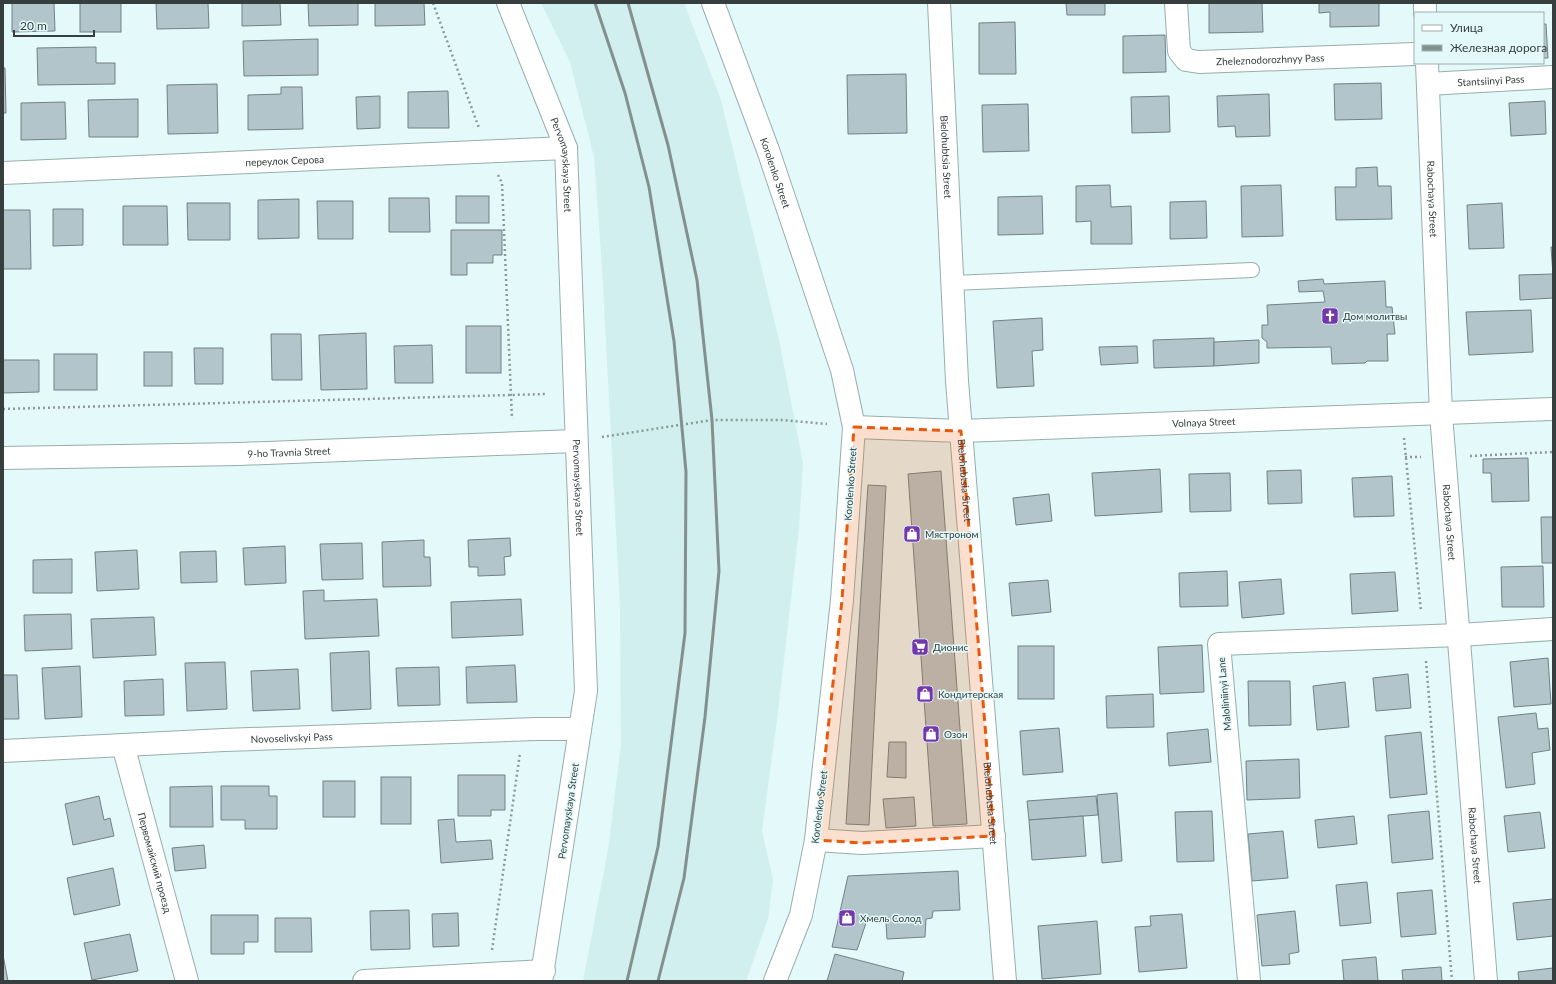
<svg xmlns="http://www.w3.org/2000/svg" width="1556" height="984" font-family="Lato,sans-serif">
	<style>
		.built { fill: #d0efee }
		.building { fill: #b2c5cb; stroke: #708287 }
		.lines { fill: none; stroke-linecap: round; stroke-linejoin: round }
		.lane-casing { stroke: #98adac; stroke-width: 16 }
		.street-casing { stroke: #98adac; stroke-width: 24 }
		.secondary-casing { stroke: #98adac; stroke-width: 24 }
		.path { stroke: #8b9999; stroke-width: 2.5; stroke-dasharray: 2 3; stroke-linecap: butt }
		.lane { stroke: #fff; stroke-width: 14 }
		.street { stroke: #fff; stroke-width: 22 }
		.secondary { stroke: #fff; stroke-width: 22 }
		.rail { stroke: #829090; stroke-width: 3 }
		.marked { fill: #e8590c; fill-opacity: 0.2; stroke: #e8590c; stroke-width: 3; stroke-dasharray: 8 5; stroke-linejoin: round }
		.labels { text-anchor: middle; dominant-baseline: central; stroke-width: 3; stroke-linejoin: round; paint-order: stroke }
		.street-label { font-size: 10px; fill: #363e3e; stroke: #e4f9f9 }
		.poi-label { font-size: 10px; fill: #363e3e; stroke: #e4f9f9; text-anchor: start }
	</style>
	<rect width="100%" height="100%" fill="#e4f9f9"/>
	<polygon class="built" points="541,3 684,3 721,100 779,340 803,463 799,529 778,712 762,831 773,879 768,919 746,981 583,981 608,850 621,745 620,607 602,267 594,157 570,62"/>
	<g class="building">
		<polygon points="12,3 54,3 55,31 12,32"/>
		<rect x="80" y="3" width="41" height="29"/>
		<polygon points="156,3 208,3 209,28 157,29"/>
		<polygon points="242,3 280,3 281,25 242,26"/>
		<polygon points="308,3 358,3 358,25 309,26"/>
		<polygon points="375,3 424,3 425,25 375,26"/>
		<polygon points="1066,3 1105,3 1105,15 1067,15"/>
		<polygon points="1209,3 1262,3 1263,32 1209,33"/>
		<polygon points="1319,3 1379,3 1379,26 1330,27 1330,12 1319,13"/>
		<polygon points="1015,22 1016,74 979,74 979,23"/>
		<polygon points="1543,24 1546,24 1548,58 1543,58"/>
		<polygon points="1165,35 1166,72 1123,73 1123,36"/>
		<polygon points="318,39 318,75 244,76 243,41"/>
		<polygon points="96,47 96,63 115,63 115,84 38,85 37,48"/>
		<polygon points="3,68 5,68 6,113 3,113"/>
		<polygon points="906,74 907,133 848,134 847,75"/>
		<polygon points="1381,83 1382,119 1335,120 1334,84"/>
		<polygon points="217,84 218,133 168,134 167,85"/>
		<polygon points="281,87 302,87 303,129 248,130 248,95 281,94"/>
		<polygon points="448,91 449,128 408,128 408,92"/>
		<polygon points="1269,94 1270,136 1236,137 1235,126 1218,127 1217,96"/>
		<polygon points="380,96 380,128 357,129 356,97"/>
		<polygon points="1169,96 1170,132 1132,133 1131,97"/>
		<polygon points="138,99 138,137 89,137 88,100"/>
		<polygon points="1545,101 1546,134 1511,136 1509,103"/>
		<polygon points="65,102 66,139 21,140 21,103"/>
		<polygon points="1028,104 1029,151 983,152 982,105"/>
		<polygon points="1377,167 1378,186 1391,186 1392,219 1336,220 1335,187 1356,187 1356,168"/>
		<polygon points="1110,185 1111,207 1131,206 1132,244 1091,244 1091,221 1076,222 1076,186"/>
		<polygon points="1281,185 1283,236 1242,237 1241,186"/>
		<rect x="456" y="196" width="33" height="27"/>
		<polygon points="1042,196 1043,234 998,235 998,197"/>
		<polygon points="389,198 429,198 430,232 389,232"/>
		<polygon points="299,199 299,238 258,239 258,200"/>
		<polygon points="317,201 353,201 353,239 318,239"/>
		<polygon points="1206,201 1207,238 1170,239 1170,202"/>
		<polygon points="187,203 230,203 230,240 188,240"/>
		<polygon points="1502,203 1504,248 1469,249 1467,205"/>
		<polygon points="123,206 167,206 168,245 123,245"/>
		<polygon points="53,209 83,209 83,245 53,246"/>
		<polygon points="3,210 30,210 31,269 3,269"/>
		<polygon points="451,230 502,230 502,255 493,255 493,263 467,263 467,275 451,275"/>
		<polygon points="1551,247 1553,247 1553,298 1520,300 1519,275 1553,274"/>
		<polygon points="1323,279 1324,284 1385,281 1386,307 1392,307 1395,334 1387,334 1388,361 1367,361 1365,363 1332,364 1331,347 1267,348 1267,342 1262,338 1262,325 1268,325 1267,305 1325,302 1323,291 1299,292 1298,281"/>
		<polygon points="1531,310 1533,352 1469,355 1466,312"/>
		<polygon points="1042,318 1043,350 1032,351 1034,386 997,388 993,321"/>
		<rect x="466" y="326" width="35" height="47"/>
		<polygon points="366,333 367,389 321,390 319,335"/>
		<polygon points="271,334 301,334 302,380 272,380"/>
		<polygon points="1214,338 1214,366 1154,368 1153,340"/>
		<polygon points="1259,340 1259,363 1214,366 1214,342"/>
		<polygon points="432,345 433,383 395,383 394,346"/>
		<polygon points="1137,346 1138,363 1101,365 1099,347"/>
		<polygon points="194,348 223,348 223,384 195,384"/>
		<rect x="144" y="352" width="28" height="34"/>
		<rect x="54" y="354" width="43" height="36"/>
		<polygon points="3,360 39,360 39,392 3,393"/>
		<polygon points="1528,458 1529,501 1492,502 1491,473 1483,473 1483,459"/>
		<polygon points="1160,469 1162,512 1095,516 1092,473"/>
		<polygon points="1301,470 1302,503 1268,504 1267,471"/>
		<polygon points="941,471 967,824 933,826 908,474"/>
		<polygon points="1230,473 1231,511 1190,512 1189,474"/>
		<polygon points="1392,476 1394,516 1354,517 1352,478"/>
		<polygon points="868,485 886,486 869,825 846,824"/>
		<polygon points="1049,494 1052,521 1016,525 1013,498"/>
		<polygon points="1541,517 1553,517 1553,563 1542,563"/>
		<polygon points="510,538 511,556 504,557 505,575 478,576 478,567 469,567 468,540"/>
		<polygon points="424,540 424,557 430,557 431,586 383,587 382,542"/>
		<polygon points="362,543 363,579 322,580 320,544"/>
		<polygon points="285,546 286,583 245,585 243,548"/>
		<polygon points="137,550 139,589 97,591 95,552"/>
		<polygon points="216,551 217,582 181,583 180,552"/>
		<polygon points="72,559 72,593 33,593 33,560"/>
		<polygon points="1543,566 1544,607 1502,607 1501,567"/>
		<polygon points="1227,571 1228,606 1180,607 1179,573"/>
		<polygon points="1395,572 1398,611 1352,614 1350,574"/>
		<polygon points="1281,579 1284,614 1242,618 1239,582"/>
		<polygon points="1048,580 1051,612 1012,616 1009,583"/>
		<polygon points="324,590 324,601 377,599 379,636 305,639 303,591"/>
		<polygon points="521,599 523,635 452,638 451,602"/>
		<polygon points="71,614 72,649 25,651 24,615"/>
		<polygon points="154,617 156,655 93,658 91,619"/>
		<polygon points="1202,645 1204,692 1160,694 1158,647"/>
		<rect x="1018" y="646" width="36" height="53"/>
		<polygon points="369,651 371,709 332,711 330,653"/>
		<polygon points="1548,658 1551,704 1514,707 1510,662"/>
		<polygon points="225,662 227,709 187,711 185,663"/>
		<polygon points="515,665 517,702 467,703 466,667"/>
		<polygon points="80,666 82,717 45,719 42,668"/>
		<polygon points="439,667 440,705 398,706 396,668"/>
		<polygon points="298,669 300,709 253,711 251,671"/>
		<polygon points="1408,674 1411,708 1376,711 1373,678"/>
		<polygon points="3,675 17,675 19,719 3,719"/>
		<polygon points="163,679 164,715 125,716 124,681"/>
		<polygon points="1248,681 1290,681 1291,725 1249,726"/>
		<polygon points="1345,682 1349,727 1317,730 1313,686"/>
		<polygon points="1153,694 1154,727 1107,728 1106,696"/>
		<polygon points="1536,713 1538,729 1548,728 1550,750 1532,753 1535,784 1506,788 1498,717"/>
		<polygon points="1059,728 1063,772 1023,775 1020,731"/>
		<polygon points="1208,729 1211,762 1169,766 1167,733"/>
		<polygon points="1421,732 1427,794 1390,798 1385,736"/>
		<polygon points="889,742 906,742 906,778 887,777"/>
		<polygon points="1299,759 1300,798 1247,800 1246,761"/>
		<polygon points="458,775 505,775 505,810 491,810 491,816 458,816"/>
		<rect x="381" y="777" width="30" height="47"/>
		<rect x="323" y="781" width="32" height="36"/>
		<polygon points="212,786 213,827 170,827 170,787"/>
		<polygon points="221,786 269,786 269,796 277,796 277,829 245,829 245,820 221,820"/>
		<polygon points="1117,793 1122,861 1102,863 1097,795"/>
		<polygon points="99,796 104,820 110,818 114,836 73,845 65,804"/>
		<polygon points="1096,796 1098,815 1029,820 1027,801"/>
		<polygon points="914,797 916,826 886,828 883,799"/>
		<polygon points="1212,811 1214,861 1177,862 1175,812"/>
		<polygon points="1429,811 1433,859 1392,863 1388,815"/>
		<polygon points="1540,812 1545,848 1508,852 1504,816"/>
		<polygon points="1083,816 1086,856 1032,860 1029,820"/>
		<polygon points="1354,816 1357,844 1318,848 1315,820"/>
		<polygon points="454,819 456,842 491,840 493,859 441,863 438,820"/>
		<polygon points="1283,831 1288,878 1252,881 1248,834"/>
		<polygon points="204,845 206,868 175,871 172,848"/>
		<polygon points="113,868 120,905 74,915 67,878"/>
		<polygon points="958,871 960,910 933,911 932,918 926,919 925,937 887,939 886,923 879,918 868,917 857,950 832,947 848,876"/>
		<polygon points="1367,882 1371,923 1340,926 1336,885"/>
		<polygon points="1432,890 1436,934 1401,937 1397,893"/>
		<polygon points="1553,899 1553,936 1517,940 1513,903"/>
		<polygon points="409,910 410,949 371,950 370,911"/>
		<polygon points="1295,911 1299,952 1289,954 1290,964 1262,966 1257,915"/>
		<polygon points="458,913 459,946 433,947 432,914"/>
		<polygon points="1182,914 1187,968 1139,972 1135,927 1151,926 1150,916"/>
		<polygon points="211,915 258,915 258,942 244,942 244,954 211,954"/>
		<polygon points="275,918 311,918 312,952 275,952"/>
		<polygon points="1097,921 1101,974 1042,979 1038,926"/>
		<polygon points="130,934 138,971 92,980 84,943"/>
		<polygon points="835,954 904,972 902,981 827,981"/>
		<polygon points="3,955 8,981 3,981"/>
		<polygon points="1376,957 1378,981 1344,981 1342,960"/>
		<polygon points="1441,967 1442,981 1403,981 1402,970"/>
		<polygon points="1553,968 1553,981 1519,981 1518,972"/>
	</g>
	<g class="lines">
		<defs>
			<polyline id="lane" points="952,283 1252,270"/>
			<g id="street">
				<path id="s1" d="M 508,3 L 566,148 L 586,691 L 541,981"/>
				<path id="s2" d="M 939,3 L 957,381 L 1005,981"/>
				<path id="s3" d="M 1176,3 L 1179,51 L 1186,60 L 1199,62 L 1415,54"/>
				<polyline points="1425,3 1425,13"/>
				<path id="s4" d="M 1427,63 L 1441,414 L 1486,981"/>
				<path id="s5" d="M 1428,84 L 1553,77"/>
				<path id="s6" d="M 3,173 L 566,148"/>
				<path id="s7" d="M 3,458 L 239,454 L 576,441"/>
				<path id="s8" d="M 123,745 L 187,981"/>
				<path id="s9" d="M 3,751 L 224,740 L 536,729 L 580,729"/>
				<polyline points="816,840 862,843 994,836"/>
				<polyline points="364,981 544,971"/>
				<polyline points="1249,981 1219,644 1459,635 1553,629"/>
			</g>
			<g id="secondary">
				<path id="s10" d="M 713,3 L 768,150 L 842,370 L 854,427 L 842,600 L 816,840 L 801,915 L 775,981"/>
				<path id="s11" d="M 854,427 L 961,431 L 1553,409"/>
			</g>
		</defs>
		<use href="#lane" class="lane-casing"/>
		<use href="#street" class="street-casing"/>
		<use href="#secondary" class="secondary-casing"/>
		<g class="path">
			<polyline points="433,3 479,128"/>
			<polyline points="498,175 502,183 512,419"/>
			<polyline points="3,409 547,394"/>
			<polyline points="602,437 712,420 782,420 827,424"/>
			<polyline points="1404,438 1421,612"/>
			<polyline points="1470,456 1553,452"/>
			<polyline points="1405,457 1421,457"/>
			<polyline points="1426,661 1452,981"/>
			<polyline points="492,950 520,753"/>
		</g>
		<use href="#lane" class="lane"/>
		<use href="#street" class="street"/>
		<use href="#secondary" class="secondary"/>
		<g class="rail">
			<polyline points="595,3 625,93 649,187 674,341 686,472 685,633 658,847 627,981"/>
			<polyline points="628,3 668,145 697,280 712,420 719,571 705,717 684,878 658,981"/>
		</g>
	</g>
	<path class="marked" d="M 854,427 L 961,431 L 994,836 L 862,843 L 816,840 L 842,600 Z"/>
	<defs>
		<symbol id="church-square" viewBox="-11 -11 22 22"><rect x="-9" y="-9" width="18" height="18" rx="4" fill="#7537ac" stroke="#e4f9f9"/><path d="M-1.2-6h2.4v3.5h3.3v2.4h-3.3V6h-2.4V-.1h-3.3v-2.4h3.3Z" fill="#fff"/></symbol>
		<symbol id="shop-square" viewBox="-11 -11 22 22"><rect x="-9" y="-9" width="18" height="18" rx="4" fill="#7537ac" stroke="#e4f9f9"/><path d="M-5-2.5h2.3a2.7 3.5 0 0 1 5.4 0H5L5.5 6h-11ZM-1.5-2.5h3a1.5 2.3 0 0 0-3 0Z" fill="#fff"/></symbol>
		<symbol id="supermarket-square" viewBox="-11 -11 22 22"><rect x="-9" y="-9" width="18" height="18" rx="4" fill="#7537ac" stroke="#e4f9f9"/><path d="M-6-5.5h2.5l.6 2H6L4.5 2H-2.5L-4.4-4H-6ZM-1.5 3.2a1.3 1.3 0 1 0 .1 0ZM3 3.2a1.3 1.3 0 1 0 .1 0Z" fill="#fff"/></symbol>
	</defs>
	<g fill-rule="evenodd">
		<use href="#church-square" x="1320" y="306" width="20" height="20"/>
		<use href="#shop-square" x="902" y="524" width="20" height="20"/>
		<use href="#supermarket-square" x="910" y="637" width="20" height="20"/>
		<use href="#shop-square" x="915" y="684" width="20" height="20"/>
		<use href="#shop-square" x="921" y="724" width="20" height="20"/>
		<use href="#shop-square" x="837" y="908" width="20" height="20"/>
	</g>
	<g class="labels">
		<g class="street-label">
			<text stroke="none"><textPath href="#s3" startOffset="144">Zheleznodorozhnyy Pass</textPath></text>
			<text stroke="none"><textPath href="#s5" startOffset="63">Stantsiinyi Pass</textPath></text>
			<text stroke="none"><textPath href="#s2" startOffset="154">Bielohubtsia Street</textPath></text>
			<text stroke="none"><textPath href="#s6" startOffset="282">переулок Серова</textPath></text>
			<text stroke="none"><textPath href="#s1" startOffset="172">Pervomayskaya Street</textPath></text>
			<text stroke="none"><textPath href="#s10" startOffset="181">Korolenko Street</textPath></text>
			<text stroke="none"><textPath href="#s4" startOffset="136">Rabochaya Street</textPath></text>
			<text stroke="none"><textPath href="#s11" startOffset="350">Volnaya Street</textPath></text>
			<text stroke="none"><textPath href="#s7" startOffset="286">9-ho Travnia Street</textPath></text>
			<text stroke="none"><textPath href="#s2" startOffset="478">Bielohubtsia Street</textPath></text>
			<text transform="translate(850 484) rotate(-86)">Korolenko Street</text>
			<text stroke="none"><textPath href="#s1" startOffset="496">Pervomayskaya Street</textPath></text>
			<text stroke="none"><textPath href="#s4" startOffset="460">Rabochaya Street</textPath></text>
			<text transform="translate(1224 694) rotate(-95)">Maloliniinyi Lane</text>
			<text stroke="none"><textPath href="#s9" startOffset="289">Novoselivskyi Pass</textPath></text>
			<text stroke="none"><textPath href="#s2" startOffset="802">Bielohubtsia Street</textPath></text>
			<text transform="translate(819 807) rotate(-83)">Korolenko Street</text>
			<text transform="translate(568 811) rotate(-82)">Pervomayskaya Street</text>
			<text stroke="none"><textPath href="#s4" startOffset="784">Rabochaya Street</textPath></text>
			<text stroke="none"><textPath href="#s8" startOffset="122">Первомайский проезд</textPath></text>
		</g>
		<g class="poi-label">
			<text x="1343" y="316">Дом молитвы</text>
			<text x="925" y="534">Мястроном</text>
			<text x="933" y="647">Дионис</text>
			<text x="938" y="694">Кондитерская</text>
			<text x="944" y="734">Озон</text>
			<text x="860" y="918">Хмель Солод</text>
		</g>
	</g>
	<rect width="1556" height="984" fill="none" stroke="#363e3e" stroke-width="8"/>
	<rect x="1414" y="12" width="130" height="52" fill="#e4f9f9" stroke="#9eaeae"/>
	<rect x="1422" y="25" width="20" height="6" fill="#ffffff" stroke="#9eaeae"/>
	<text x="1450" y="32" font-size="12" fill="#363e3e">Улица</text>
	<rect x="1422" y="45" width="20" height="6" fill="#829090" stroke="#9eaeae"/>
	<text x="1450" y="52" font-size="12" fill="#363e3e">Железная дорога</text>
	<path d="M14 30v6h80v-6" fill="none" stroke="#363e3e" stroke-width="2"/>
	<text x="20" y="30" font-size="12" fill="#363e3e" stroke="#e4f9f9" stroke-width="3" paint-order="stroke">20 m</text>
</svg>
